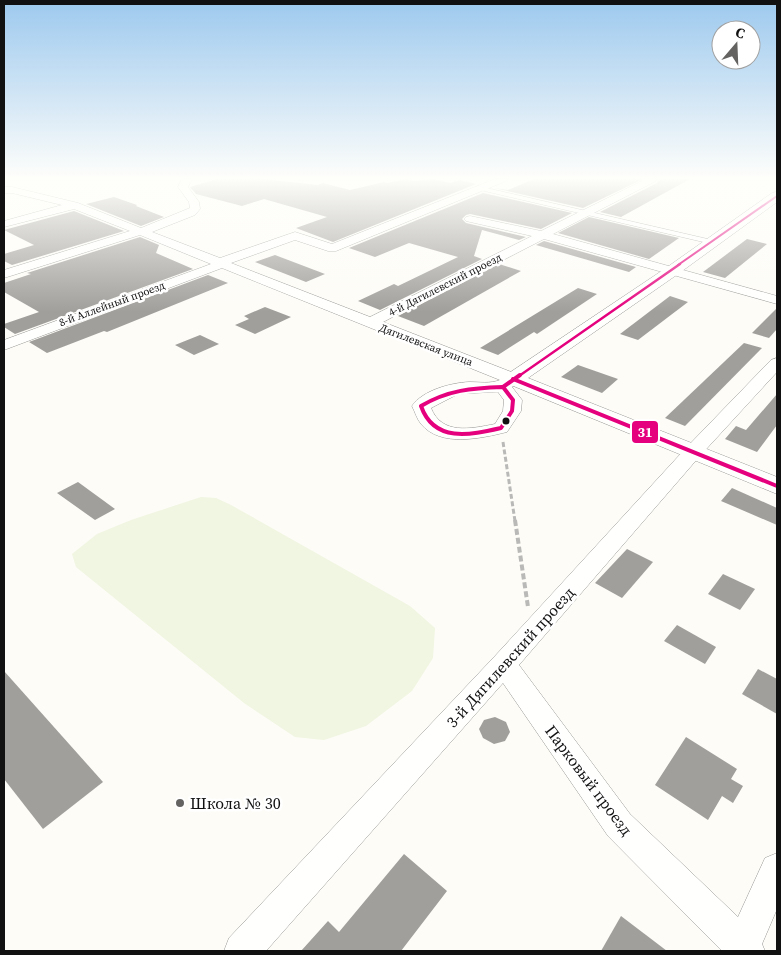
<svg xmlns="http://www.w3.org/2000/svg" width="781" height="955" font-family="'Source Serif 4',serif">
	<style>
		.pitch { fill: #f0f6e1 }
		.building { fill: #a19f9c }
		.lines { fill: none; stroke-linecap: round; stroke-linejoin: round }
		.service-casing { stroke: #979795; stroke-width: 1 }
		.minor-casing { stroke: #979795; stroke-width: 1 }
		.tertiary-casing { stroke: #979795; stroke-width: 1 }
		.path-far1 { stroke: #b9b9b8; stroke-width: 3; stroke-dasharray: 5 2.5; stroke-linecap: butt }
		.path { stroke: #b9b9b8; stroke-width: 4; stroke-dasharray: 6 3; stroke-linecap: butt }
		.service { fill: #fffffe; fill-rule: evenodd }
		.minor { fill: #fffffe; fill-rule: evenodd }
		.tertiary { fill: #fffffe; fill-rule: evenodd }
		.bus-1-far2-casing { stroke: #fff; stroke-width: 4 }
		.bus-1-far1-casing { stroke: #fff; stroke-width: 5 }
		.bus-1-casing { stroke: #fff; stroke-width: 8 }
		.bus-1-far2 { stroke: #e5007d; stroke-width: 2 }
		.bus-1-far1 { stroke: #e5007d; stroke-width: 2.5 }
		.bus-1 { stroke: #e5007d; stroke-width: 4 }
		.bus-dot { fill: #111; stroke: #fff; stroke-width: 2 }
		.poi-dot { fill: #646362; stroke: #fff; stroke-width: 2 }
		.labels { text-anchor: middle; dominant-baseline: central; stroke-width: 5; stroke-linejoin: round; paint-order: stroke }
		.far-street-label { font-size: 11px; fill: #111; stroke: #fff }
		.near-street-label { font-size: 16px; fill: #111; stroke: #fff }
		.near-poi-label { font-size: 16px; fill: #111; stroke: #fff; text-anchor: start }
		.line-badge { stroke: #fff; stroke-width: 2 }
		.badge-label { font-size: 14px; text-anchor: middle; font-weight: bold; fill: #fff }
	</style>
	<rect width="100%" height="100%" fill="#fdfcf7"/>
	<polygon class="pitch" points="201,497 216,498 231,505 410,606 435,628 433,658 412,691 366,726 324,740 295,737 244,703 76,567 72,554 97,534 131,520"/>
	<g class="building">
		<polygon points="217,179 263,179 318,185 323,183 350,190 384,182 387,183 406,179 414,181 433,179 450,183 460,180 476,184 333,242 296,228 327,217 264,199 242,206 196,194 190,187"/>
		<polygon points="534,179 643,179 583,208 494,188 508,190"/>
		<polygon points="660,179 690,179 621,217 600,212 657,183"/>
		<polygon points="483,193 572,213 541,229 470,214 466,215 462,219 466,223 526,237 519,240 482,230 474,256 482,259 380,310 358,301 394,284 398,286 458,257 409,243 375,257 349,248"/>
		<polygon points="114,197 137,205 136,206 164,217 141,226 86,204"/>
		<polygon points="74,211 124,231 12,265 4,261 4,254 34,245 4,230"/>
		<polygon points="589,217 679,238 649,259 558,233"/>
		<polygon points="140,237 159,245 156,253 193,269 15,334 4,327 4,324 39,312 4,292 4,283 31,274 27,273"/>
		<polygon points="747,239 767,244 725,278 703,272"/>
		<polygon points="544,241 636,267 629,272 536,245"/>
		<polygon points="275,255 325,274 306,282 255,262"/>
		<polygon points="499,264 521,271 424,326 398,316"/>
		<polygon points="208,275 228,283 107,332 104,331 47,353 29,342"/>
		<polygon points="578,288 597,294 537,334 534,332 498,355 480,348"/>
		<polygon points="670,296 688,302 638,340 620,334"/>
		<polygon points="265,307 291,317 255,334 235,325 249,319 244,316"/>
		<polygon points="777,308 777,329 769,338 752,333"/>
		<polygon points="200,335 219,344 194,355 175,345"/>
		<polygon points="744,343 762,348 685,426 665,418"/>
		<polygon points="578,365 618,379 602,393 561,377"/>
		<polygon points="777,394 777,425 757,452 725,439 736,426 746,430"/>
		<polygon points="78,482 115,509 95,520 57,493"/>
		<polygon points="732,488 777,508 777,525 721,501"/>
		<polygon points="627,549 653,562 622,598 595,583"/>
		<polygon points="723,574 755,589 740,610 708,594"/>
		<polygon points="677,625 716,647 705,664 664,641"/>
		<polygon points="758,669 777,679 777,714 742,694"/>
		<polygon points="4,671 103,782 43,829 4,779"/>
		<polygon points="495,717 506,722 510,732 505,741 494,744 483,738 479,729 484,720"/>
		<polygon points="686,737 737,769 731,779 743,786 733,803 722,796 708,820 655,785"/>
		<polygon points="404,854 447,891 401,951 301,951 328,921 339,932"/>
		<polygon points="621,916 667,951 601,951"/>
	</g>
	<g class="lines">
		<defs>
			<polygon id="service" points="478,186 712,240 715,242 712,244 476,189"/>
			<g id="minor">
				<path d="M 182,179 L 192,179 L 188,187 L 199,202 L 200,209 L 195,215 L 152,232 L 220,258 L 295,232 L 332,244 L 495,179 L 508,179 L 506,181 L 336,251 L 328,251 L 295,240 L 231,263 L 370,317 L 532,236 L 466,221 L 464,219 L 466,217 L 470,216 L 541,231 L 646,179 L 658,179 L 656,181 L 553,234 L 777,296 L 777,304 L 544,239 L 383,322 L 519,375 L 521,379 L 512,387 L 522,400 L 521,411 L 507,432 C 482,438 441,448 421,424 C 417,419 415,412 412,406 C 423,390 451,383 469,382 C 480,382 490,384 500,380 L 222,268 L 4,350 L 4,340 L 211,264 L 140,235 L 4,278 L 4,270 L 130,231 L 74,209 L 4,227 L 4,221 L 62,205 L 12,193 L 4,193 L 4,187 L 12,187 L 78,203 L 141,228 L 190,208 L 189,202 L 178,187 ZM 498,392 L 504,400 L 503,411 L 495,424 C 470,429 442,435 431,408 L 458,394 Z"/>
				<polygon points="777,358 777,372 699,457 519,665 630,814 738,917 765,858 777,853 777,909 762,944 765,951 722,951 608,836 503,683 266,951 224,951 229,938 495,656 685,449 771,360"/>
			</g>
			<polygon id="tertiary" points="777,192 777,202 678,274 528,378 777,477 777,494 506,383 503,379 506,375 666,268 772,193"/>
		</defs>
		<use href="#service" class="service-casing"/>
		<use href="#minor" class="minor-casing"/>
		<use href="#tertiary" class="tertiary-casing"/>
		<polyline class="path-far1" points="503,442 515,521"/>
		<polyline class="path" points="515,520 528,607"/>
		<use href="#service" class="service"/>
		<use href="#minor" class="minor"/>
		<use href="#tertiary" class="tertiary"/>
		<defs>
			<polyline id="bus-1-far2" points="678,265 777,196"/>
			<polyline id="bus-1-far1" points="519,376 680,264"/>
			<g id="bus-1">
				<polyline points="513,379 777,486"/>
				<path d="M 503,387 L 513,400 L 512,411 L 501,428 C 470,435 434,443 421,406 C 448,390 472,388 503,387 Z"/>
				<polyline points="503,387 520,375"/>
			</g>
		</defs>
		<use href="#bus-1-far2" class="bus-1-far2-casing"/>
		<use href="#bus-1-far1" class="bus-1-far1-casing"/>
		<use href="#bus-1" class="bus-1-casing"/>
		<use href="#bus-1-far2" class="bus-1-far2"/>
		<use href="#bus-1-far1" class="bus-1-far1"/>
		<use href="#bus-1" class="bus-1"/>
	</g>
	<linearGradient id="sky" x2="0" y2="1"><stop stop-color="#9dc9ee"/><stop offset="0.57" stop-color="#fefefb"/><stop offset="1" stop-color="#fefefb" stop-opacity="0"/></linearGradient>
	<rect width="781" height="312" fill="url(#sky)"/>
	<circle class="bus-dot" cx="506" cy="421" r="4.5"/>
	<circle class="poi-dot" cx="180" cy="803" r="5"/>
	<g class="labels">
		<g class="far-street-label">
			<text transform="translate(445 285) rotate(-27)">4-й Дягилевский проезд</text>
			<text transform="translate(112 304) rotate(-20)">8-й Аллейный проезд</text>
			<text transform="translate(426 345) rotate(21)">Дягилевская улица</text>
		</g>
		<g class="near-street-label">
			<text transform="translate(510 657) rotate(-48)">3-й Дягилевский проезд</text>
			<text transform="translate(589 780) rotate(53)">Парковый проезд</text>
		</g>
		<g class="near-poi-label">
			<text x="190" y="803">Школа № 30</text>
		</g>
	</g>
	<rect class="line-badge" x="631" y="420" width="28" height="24" rx="5" fill="#e5007d"/>
	<g class="badge-label">
		<text x="645" y="437">31</text>
	</g>
	<rect width="781" height="955" fill="none" stroke="#111111" stroke-width="10"/>
	<g transform="translate(736 45) rotate(19)"><circle r="24" fill="#ffffff" stroke="#a0a0a0"/>
	<path d="M0-4L9 19L0 12L-9 19Z" fill="#646362"/>
	<text y="-8" font-size="14" font-weight="bold" text-anchor="middle" fill="#111111">С</text>
	</g>
</svg>
